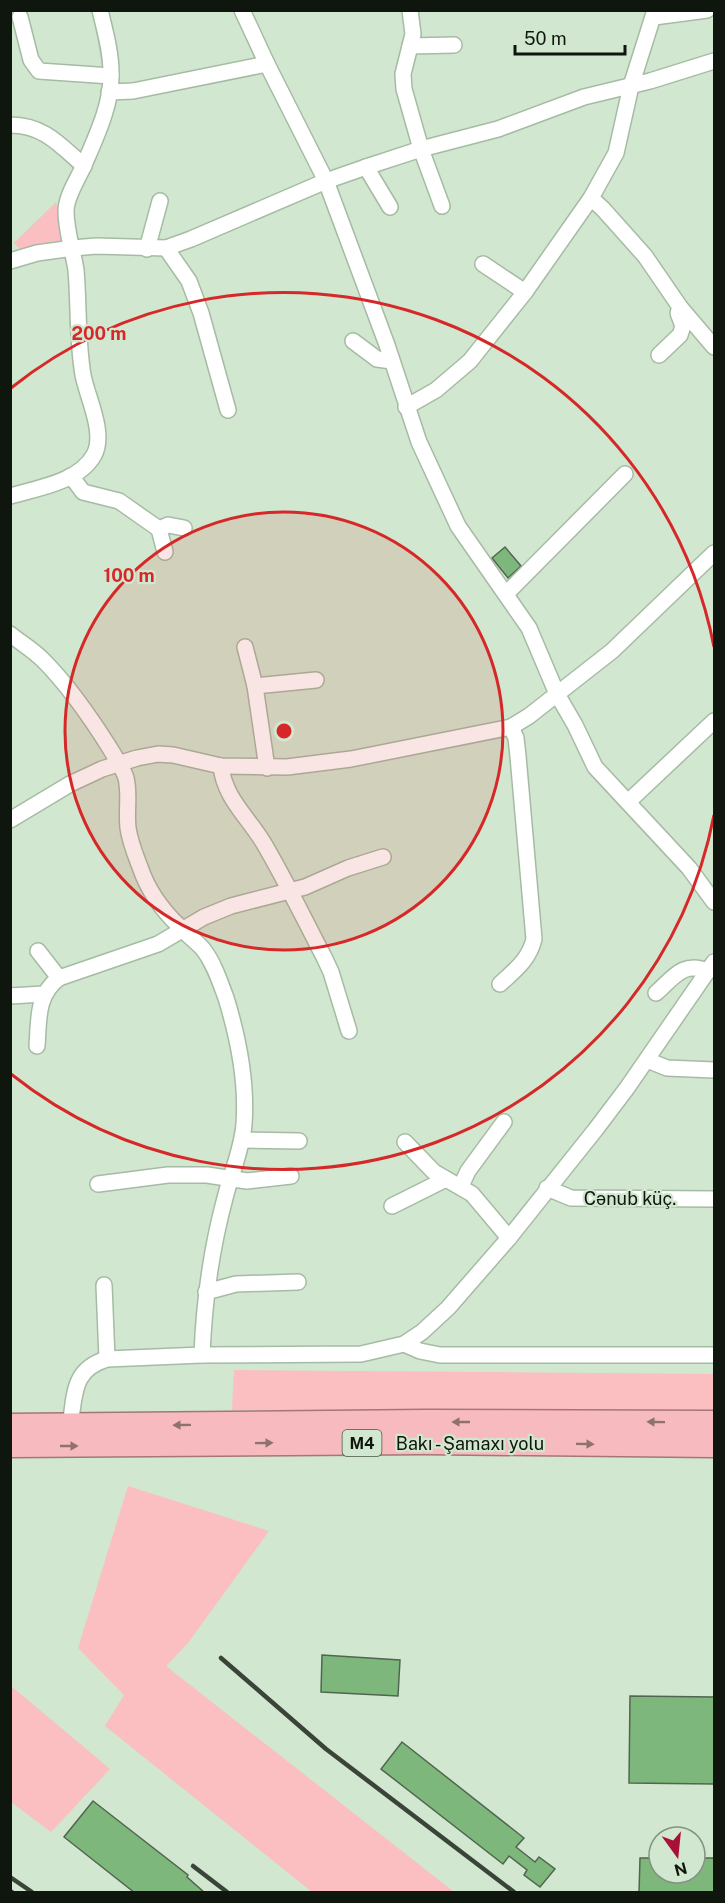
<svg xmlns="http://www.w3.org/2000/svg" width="725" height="1903" font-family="'Public Sans',sans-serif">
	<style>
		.green { fill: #fbbec1 }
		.building { fill: #7eb77b; stroke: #526550; stroke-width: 1.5 }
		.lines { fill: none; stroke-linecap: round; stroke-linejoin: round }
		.minor-casing { stroke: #a6bba4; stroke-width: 18 }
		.trunk-casing { stroke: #a47677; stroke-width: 27 }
		.minor { stroke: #fff; stroke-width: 15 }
		.trunk { stroke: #f7bbbf; stroke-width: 24 }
		.rail { stroke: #3a4439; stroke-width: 4.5 }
		.oneway { fill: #8f716f }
		.ring { fill: none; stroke: #d62828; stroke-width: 3 }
		.labels { text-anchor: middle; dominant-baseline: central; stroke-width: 4.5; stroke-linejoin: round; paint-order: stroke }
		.shield { fill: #d1e7cf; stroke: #495548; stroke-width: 1.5 }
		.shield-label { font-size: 16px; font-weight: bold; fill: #0f160e }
		.street-label { font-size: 18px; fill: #0f160e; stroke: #d1e7cf }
		.centre { fill: #d62828; stroke: #d1e7cf; stroke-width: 3 }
		.ring-label { font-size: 18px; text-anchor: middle; font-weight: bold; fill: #d62828; stroke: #d1e7cf; stroke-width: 4.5; stroke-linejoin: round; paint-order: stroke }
	</style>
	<rect width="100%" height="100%" fill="#d1e7cf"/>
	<g class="green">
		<polygon points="56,202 63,240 22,251 14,243"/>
		<polygon points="234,1370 714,1374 714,1411 232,1410"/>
		<polygon points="128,1486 269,1531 188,1643 166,1666 454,1892 312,1892 105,1726 124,1695 78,1648"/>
		<polygon points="11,1686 110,1769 51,1832 11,1802"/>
	</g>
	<g class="building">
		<polygon points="505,547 521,566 508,578 492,558"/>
		<polygon points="322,1655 400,1660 398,1696 321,1692"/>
		<polygon points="630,1696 714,1697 714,1784 629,1783"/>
		<polygon points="402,1742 524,1838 516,1847 535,1862 539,1857 555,1869 540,1887 524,1875 527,1870 509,1856 503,1864 381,1769"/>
		<polygon points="93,1801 188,1875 187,1877 205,1893 135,1893 64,1837"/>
		<polygon points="640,1858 659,1858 659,1873 695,1873 695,1858 714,1858 714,1893 639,1893"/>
	</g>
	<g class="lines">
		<defs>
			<g id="minor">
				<polyline points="242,10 267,64 326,181 387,345 419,442 458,526 529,628 557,694 575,725 595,767 689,868 714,902"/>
				<polyline points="410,10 413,34 403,74 404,89 421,149 442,206"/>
				<polyline points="20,17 31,60 39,71 111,76"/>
				<polyline points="654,17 707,10"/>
				<polyline points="410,46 454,45"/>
				<polyline points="109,92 133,91 267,64"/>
				<path d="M 10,125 C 44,125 60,145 84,166"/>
				<polyline points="366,167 390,207"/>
				<polyline points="591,198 603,209 645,256 680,307 714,347"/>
				<polyline points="166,248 189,281 201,313 228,410"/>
				<polyline points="147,249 160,201"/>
				<polyline points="10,261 37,253 73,248 96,246 166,248 191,239 326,181 366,167 421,149 498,129 584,97 650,81 714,61"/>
				<polyline points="483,264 525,292"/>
				<polyline points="353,341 377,359 392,361"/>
				<polyline points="659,355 680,335 683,326 678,313 680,307"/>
				<polyline points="406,407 436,390 470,361 525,292 591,198 616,153 631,86 655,10"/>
				<polyline points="71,476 83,492 119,501 159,529 168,525 184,528"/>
				<path d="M 10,496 C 38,488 79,482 94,455 C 106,433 87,397 83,375 C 77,340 79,305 76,270 C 73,251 66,231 66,211 C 66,196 78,179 84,165 C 96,137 112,104 111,73 C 111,52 105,31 100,10"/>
				<polyline points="159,529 165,552"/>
				<polyline points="506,594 625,474"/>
				<path d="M 10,634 C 21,643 33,650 43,660 C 69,686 91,718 111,750 C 116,759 123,768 126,778 C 130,794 126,812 128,828 C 130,842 135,854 140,867 C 148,891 162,910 180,927 C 187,935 196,941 203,949 C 214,963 220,982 226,998 C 238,1037 247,1083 244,1124 C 242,1150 231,1173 225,1198 C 211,1250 204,1302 202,1355"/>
				<polyline points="245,647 255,686 267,768"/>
				<polyline points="255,686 316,680"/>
				<path d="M 221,766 C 224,797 247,816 263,842 C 285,879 304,919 324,957 L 331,972 L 349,1031"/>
				<polyline points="628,802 714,721"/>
				<polyline points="10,820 70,784 102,769 137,758 158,754 173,755 221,766 287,767 351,759 511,727 529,716 612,651 714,553"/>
				<polyline points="38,951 59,978"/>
				<path d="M 500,984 C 515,970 529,960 534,939 L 518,756 L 516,738 L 511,727"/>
				<path d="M 656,993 C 674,977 683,961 708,971"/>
				<polyline points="10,996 44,994"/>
				<path d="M 37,1046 C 39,1021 36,995 59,978 L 158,944 L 204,917 L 231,906 L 305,887 L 348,868 L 383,857"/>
				<polyline points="647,1060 667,1068 714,1070"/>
				<polyline points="242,1140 299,1141"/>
				<polyline points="405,1142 434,1172 472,1194 509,1238"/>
				<polyline points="98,1184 168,1175 207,1175 247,1181 291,1176"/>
				<polyline points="461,1186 468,1171 504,1122"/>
				<polyline points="547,1188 571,1198 714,1199"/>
				<polyline points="392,1206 446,1179"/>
				<polyline points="104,1285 107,1359"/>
				<polyline points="206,1292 236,1284 298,1282"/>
				<polyline points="404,1344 420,1351 440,1355 714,1355"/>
				<path d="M 70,1426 C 75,1395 72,1369 107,1359 L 202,1355 L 361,1354 L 404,1344 L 422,1332 L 448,1308 L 509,1238 L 596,1129 L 627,1088 L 714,962"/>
			</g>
			<g id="trunk">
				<polyline points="10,1426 427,1422 714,1423"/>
				<polyline points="10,1445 425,1442 714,1445"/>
			</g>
		</defs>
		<use href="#minor" class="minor-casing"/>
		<use href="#trunk" class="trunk-casing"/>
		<use href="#minor" class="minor"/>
		<use href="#trunk" class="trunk"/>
		<g class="rail">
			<polyline points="221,1658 326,1749 514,1892"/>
			<polyline points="193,1866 227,1892"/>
			<polyline points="10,1877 32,1892"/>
			<polyline points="10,1891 12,1892"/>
		</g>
	</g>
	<defs><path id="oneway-solid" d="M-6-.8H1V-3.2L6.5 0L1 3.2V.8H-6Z" transform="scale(1.5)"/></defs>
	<g class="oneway">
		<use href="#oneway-solid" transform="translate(461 1422) rotate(-180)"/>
		<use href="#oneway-solid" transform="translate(656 1422) rotate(-179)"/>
		<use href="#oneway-solid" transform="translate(182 1425) rotate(179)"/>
		<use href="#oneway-solid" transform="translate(264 1443) rotate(-1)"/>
		<use href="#oneway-solid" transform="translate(585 1444) rotate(1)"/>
		<use href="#oneway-solid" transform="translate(69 1446)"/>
	</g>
	<circle cx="284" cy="731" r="219" fill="#d62828" fill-opacity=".12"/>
	<g class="ring">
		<circle cx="284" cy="731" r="219"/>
		<path d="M714 815A438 438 0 0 1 11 1074M11 388A438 438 0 0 1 714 647"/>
	</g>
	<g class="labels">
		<rect class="shield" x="342.5" y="1430" width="39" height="26" rx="4.5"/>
		<g class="shield-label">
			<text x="362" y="1443">M4</text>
		</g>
		<g class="street-label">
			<text x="630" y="1198">Cənub küç.</text>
			<text x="470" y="1443">Bakı - Şamaxı yolu</text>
		</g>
	</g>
	<circle cx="284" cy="731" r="9" class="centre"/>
	<g class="ring-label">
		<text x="99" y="340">200 m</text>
		<text x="129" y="582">100 m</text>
	</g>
	<rect width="725" height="1903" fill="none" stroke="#0f160e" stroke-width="24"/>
	<g transform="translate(677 1855) rotate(165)"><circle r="28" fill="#d1e7cf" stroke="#839382" stroke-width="1.5"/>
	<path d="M0-4.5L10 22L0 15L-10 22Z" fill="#a81039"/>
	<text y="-9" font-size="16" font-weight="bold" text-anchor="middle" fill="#0f160e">N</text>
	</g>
	<path d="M515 45v9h110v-9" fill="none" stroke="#0f160e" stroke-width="3"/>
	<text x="524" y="45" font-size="18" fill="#0f160e" stroke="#d1e7cf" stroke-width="4.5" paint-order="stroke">50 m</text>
</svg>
